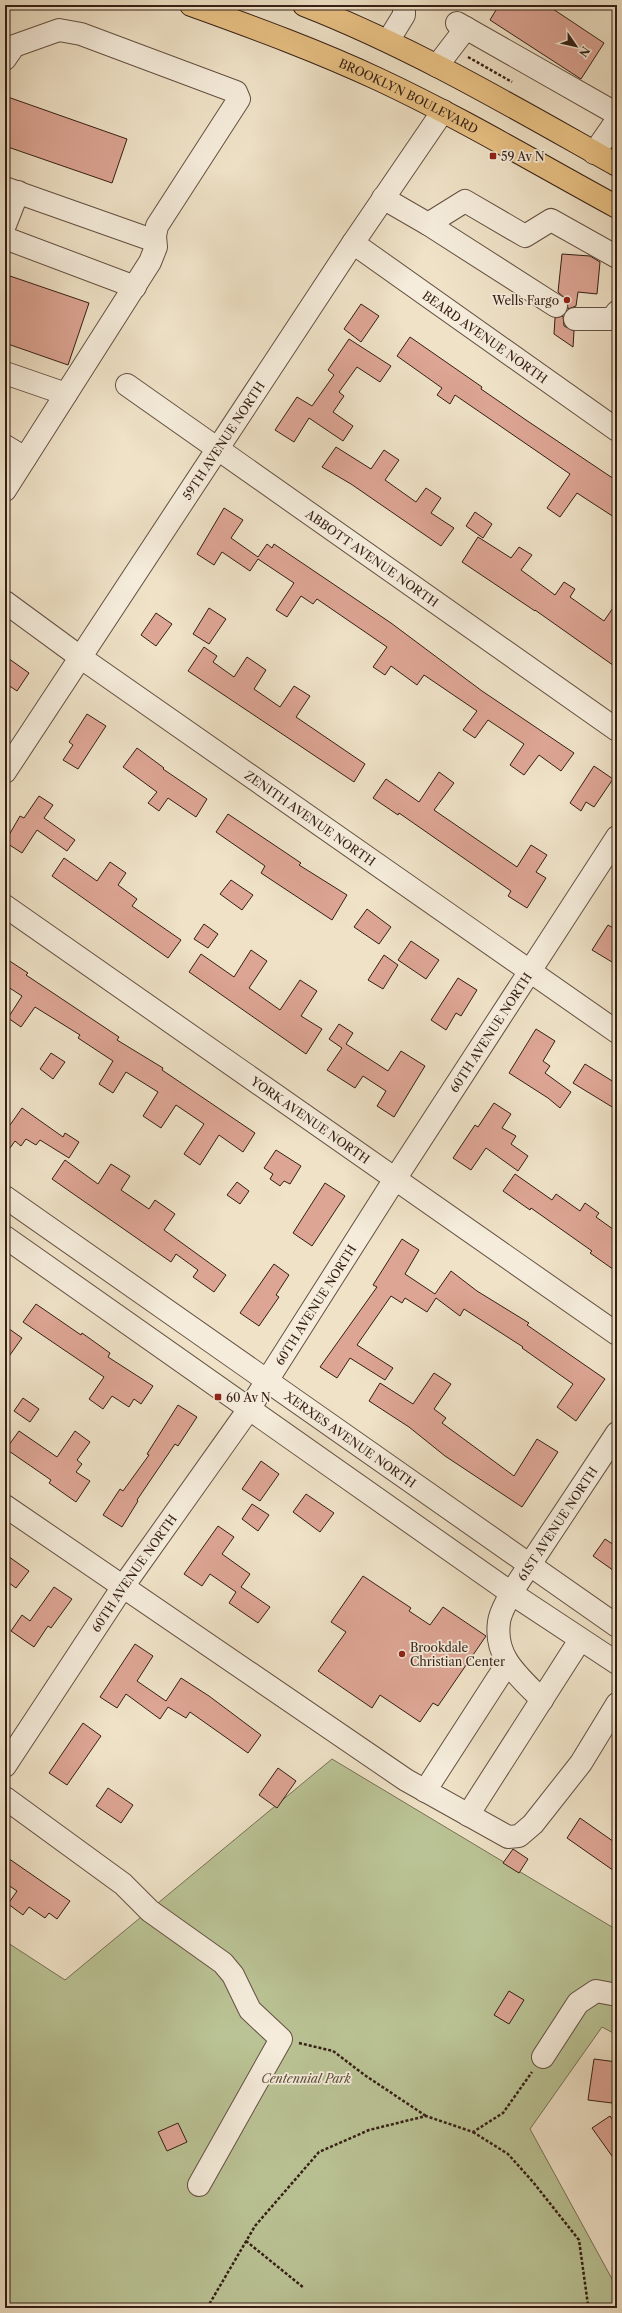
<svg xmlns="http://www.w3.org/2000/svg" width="622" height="2313" font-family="'Libre Caslon Text',serif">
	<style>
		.green { fill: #bac395; stroke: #787155 }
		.building { fill: #dda594; stroke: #351f15 }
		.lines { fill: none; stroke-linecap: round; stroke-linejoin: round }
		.minor-casing { stroke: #645042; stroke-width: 24 }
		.major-casing { stroke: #351f15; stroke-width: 24 }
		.path { stroke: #351f15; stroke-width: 2.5; stroke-dasharray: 3 2; stroke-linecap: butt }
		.minor { stroke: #f5ecdb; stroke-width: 22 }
		.major { stroke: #e8c184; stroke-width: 22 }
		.poi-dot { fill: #8f2418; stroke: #f5ecdb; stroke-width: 1.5 }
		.labels { text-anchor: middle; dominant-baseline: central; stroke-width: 3.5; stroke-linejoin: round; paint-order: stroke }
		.street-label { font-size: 12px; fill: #351f15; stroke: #f5ecdb }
		.poi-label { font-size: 12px; fill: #351f15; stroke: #f5ecdb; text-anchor: start }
		.park-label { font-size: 12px; font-style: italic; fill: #5d503b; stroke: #f5ecdb }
	</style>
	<rect width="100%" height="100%" fill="#efe2c7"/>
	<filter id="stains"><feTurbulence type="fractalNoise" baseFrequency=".005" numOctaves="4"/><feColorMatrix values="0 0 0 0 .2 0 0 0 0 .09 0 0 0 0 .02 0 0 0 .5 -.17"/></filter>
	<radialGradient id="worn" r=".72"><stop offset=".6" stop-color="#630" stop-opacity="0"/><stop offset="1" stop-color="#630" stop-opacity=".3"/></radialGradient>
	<polygon class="green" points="332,1759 617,1930 617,2035 602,2027 530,2129 617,2288 617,2308 5,2308 5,1941 65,1980"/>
	<g class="building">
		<polygon points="499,5 547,5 604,43 581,79 490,20"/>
		<polygon points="5,96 127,139 112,183 5,146"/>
		<polygon points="562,254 590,256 600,262 597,294 578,292 576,306 568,309 567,300 558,292"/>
		<polygon points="7,275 89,303 68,365 5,343 5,282"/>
		<polygon points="361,304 379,316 361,342 344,329"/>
		<polygon points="563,316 564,326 574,331 573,347 554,334 555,318"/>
		<polygon points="410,337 482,387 481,389 526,420 617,481 617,519 577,493 560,517 547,508 570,474 455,395 450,404 437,395 442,388 397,356"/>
		<polygon points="349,339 391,366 380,382 357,367 339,392 344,396 333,412 353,426 343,441 309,418 294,442 275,430 297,397 312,406 334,375 328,370"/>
		<polygon points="336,447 371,469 384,450 399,460 385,480 416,502 426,488 441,498 431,513 454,528 441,546 351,484 322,467"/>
		<polygon points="224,508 243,520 231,538 258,557 267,544 272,548 274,544 391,623 482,691 574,753 561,771 539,755 524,775 510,765 524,744 488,720 475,738 463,730 477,711 424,675 417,685 391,666 385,675 373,667 387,647 317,599 313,604 301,596 287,617 276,610 294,583 258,559 250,571 222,552 214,565 197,554"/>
		<polygon points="475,512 492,524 483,538 466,526"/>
		<polygon points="478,537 511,558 519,547 532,555 521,570 555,595 564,582 575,589 570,597 604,621 617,602 617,668 535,610 535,611 462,562"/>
		<polygon points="209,608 226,619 209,644 193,634"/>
		<polygon points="156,613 172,624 156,646 141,635"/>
		<polygon points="204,647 217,656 213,662 234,677 247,657 266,670 254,689 280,707 294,686 310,696 296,717 365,764 354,782 188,671"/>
		<polygon points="5,656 29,673 17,691 5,683"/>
		<polygon points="87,714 106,726 78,769 63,760 73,745 69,742"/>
		<polygon points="137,748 164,768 163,769 207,799 196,817 168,798 159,811 148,803 157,792 123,767"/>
		<polygon points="594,766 613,779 594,807 586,802 581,811 570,803"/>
		<polygon points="439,772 454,783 434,810 517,867 531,845 547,855 536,872 546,878 527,908 508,896 511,891 399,813 398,815 373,798 386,779 419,802"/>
		<polygon points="39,796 53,805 44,818 75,840 67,851 37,830 22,853 5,842 20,816 24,818"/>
		<polygon points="228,814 301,863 299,865 347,895 332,920 261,873 265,866 216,832"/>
		<polygon points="64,858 97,881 110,862 126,873 118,885 137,899 132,906 181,940 168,958 52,876"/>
		<polygon points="231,880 253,895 242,910 220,894"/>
		<polygon points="367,909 391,927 379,944 354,927"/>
		<polygon points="204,924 218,934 208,948 194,939"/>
		<polygon points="608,925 617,930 617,955 612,962 592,950"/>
		<polygon points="411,941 439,960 426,979 398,960"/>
		<polygon points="251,950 267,961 249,988 280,1010 300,980 317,991 301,1016 322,1029 306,1054 189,972 201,954 234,977"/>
		<polygon points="384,955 398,965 383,989 368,980"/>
		<polygon points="5,958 28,973 26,975 119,1037 117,1040 163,1068 162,1070 255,1133 243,1152 219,1135 200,1165 184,1154 204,1124 176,1105 161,1128 143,1116 158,1092 126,1072 113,1093 99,1084 113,1061 78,1038 80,1035 35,1007 21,1027 8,1018 22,996 5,985"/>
		<polygon points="458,978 477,990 461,1016 456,1013 446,1030 431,1020"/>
		<polygon points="339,1024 353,1033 346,1044 388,1071 401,1051 425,1066 394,1117 377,1106 386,1091 363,1076 355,1088 327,1070 342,1048 329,1039"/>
		<polygon points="536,1029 555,1041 543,1061 550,1066 545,1073 571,1092 560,1108 548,1098 509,1073"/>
		<polygon points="51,1053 65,1062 53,1079 40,1069"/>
		<polygon points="585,1064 617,1084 617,1110 573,1083"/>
		<polygon points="494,1103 511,1114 502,1128 516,1136 511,1144 528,1156 518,1171 486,1148 471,1170 453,1158 475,1125 478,1127"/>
		<polygon points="22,1108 63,1137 65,1133 79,1142 69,1158 40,1140 36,1145 26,1139 21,1146 15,1141 5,1155 5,1121 10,1125"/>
		<polygon points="276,1150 301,1166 290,1184 284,1181 280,1186 270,1179 273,1174 264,1168"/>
		<polygon points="65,1160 98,1184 111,1164 130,1176 121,1190 149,1209 155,1200 175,1214 164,1230 226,1275 214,1292 193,1277 198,1270 176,1254 171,1262 52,1179"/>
		<polygon points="515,1174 552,1200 556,1194 580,1211 585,1203 599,1213 596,1217 617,1232 617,1272 590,1253 592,1251 531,1208 530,1210 503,1191"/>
		<polygon points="237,1182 249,1191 240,1204 227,1195"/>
		<polygon points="325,1183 345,1196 312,1246 293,1233"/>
		<polygon points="402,1239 419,1250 405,1274 435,1294 451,1271 477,1291 529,1323 527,1325 605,1379 576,1421 557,1407 573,1384 522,1348 523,1347 464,1309 460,1316 436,1298 427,1312 405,1298 402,1303 391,1296 357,1345 393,1368 385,1380 350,1358 337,1378 320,1367 377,1287 373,1285"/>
		<polygon points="274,1264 289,1275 276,1295 279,1297 259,1326 240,1313"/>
		<polygon points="36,1304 81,1335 82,1333 110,1353 108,1357 153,1386 141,1404 134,1399 129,1407 112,1396 103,1409 89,1399 104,1377 23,1322"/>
		<polygon points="5,1326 22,1338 5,1362"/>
		<polygon points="434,1373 451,1384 434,1409 446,1418 442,1423 514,1476 537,1439 558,1452 522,1507 445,1456 409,1427 369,1401 380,1383 413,1404"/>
		<polygon points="23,1398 39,1409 30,1422 14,1411"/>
		<polygon points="178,1405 197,1417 178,1446 175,1444 137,1500 138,1501 122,1527 103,1515 120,1489 123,1491 149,1455 147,1454"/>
		<polygon points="19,1431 57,1457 75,1431 90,1442 77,1460 82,1464 76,1472 90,1481 76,1502 49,1483 51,1480 6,1449"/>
		<polygon points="261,1461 279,1474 260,1501 242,1489"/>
		<polygon points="306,1494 334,1513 320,1532 293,1512"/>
		<polygon points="252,1504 269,1515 258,1531 242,1519"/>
		<polygon points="218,1526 234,1537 222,1554 250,1574 241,1587 270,1607 258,1623 229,1603 236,1592 210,1574 202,1586 184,1574"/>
		<polygon points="605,1539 617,1547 617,1573 593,1556"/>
		<polygon points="5,1554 29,1571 16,1588 5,1580"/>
		<polygon points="363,1576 411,1608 409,1611 430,1625 443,1607 486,1636 438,1706 433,1703 420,1722 380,1695 372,1708 318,1671 346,1632 331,1622"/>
		<polygon points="54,1587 72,1599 51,1628 48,1626 34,1647 11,1631 22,1615 30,1621"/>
		<polygon points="135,1644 153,1656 137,1681 166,1701 181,1678 209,1696 261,1735 248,1753 190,1712 186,1718 168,1707 160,1719 126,1694 117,1708 100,1697"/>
		<polygon points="83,1723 101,1736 67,1785 49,1773"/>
		<polygon points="278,1768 296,1781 277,1808 259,1795"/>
		<polygon points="108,1788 133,1805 121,1823 96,1806"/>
		<polygon points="580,1818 617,1844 617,1873 567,1838"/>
		<polygon points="513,1849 528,1859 519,1873 503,1863"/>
		<polygon points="5,1856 70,1901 57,1919 49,1913 45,1918 29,1907 23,1915 8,1904 17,1891 5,1883"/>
		<polygon points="509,1991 524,2000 509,2024 494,2015"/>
		<polygon points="594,2059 617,2062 612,2103 588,2100"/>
		<polygon points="610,2116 617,2126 617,2163 592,2128"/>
		<polygon points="178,2123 187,2142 167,2151 158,2132"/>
	</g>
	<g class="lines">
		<defs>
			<g id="minor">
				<polyline points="457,23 617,114"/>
				<polyline points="388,41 404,15 404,5"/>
				<polyline points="5,59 14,46 59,30 81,34 236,92 239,99 157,226 155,236 156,247 150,262 5,490"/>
				<polyline points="437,66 466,28"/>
				<polyline points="594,153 617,120"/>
				<polyline points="5,188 155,241"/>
				<polyline points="383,198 428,224 465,201 525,236 551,220 617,257"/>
				<polyline points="428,224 556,306"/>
				<polyline points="5,225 18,192"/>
				<polyline points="5,238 135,287"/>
				<path id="s1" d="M 353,243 L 617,430"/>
				<polyline points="575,319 612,319 617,312"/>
				<polyline points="5,373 66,394"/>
				<path id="s2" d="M 127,385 L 617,730"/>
				<polyline points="5,446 25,458"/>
				<path id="s3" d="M 5,602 L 80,657 L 617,1032"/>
				<path id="s4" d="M 5,772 L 353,243 L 443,111"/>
				<path id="s5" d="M 5,906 L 617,1334"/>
				<path id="s6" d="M 5,1197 L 617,1626"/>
				<polyline points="5,1237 511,1593 617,1663"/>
				<polyline points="5,1506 406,1780 508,1837 519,1836 533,1824 581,1763 617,1704"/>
				<path id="s7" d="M 542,1700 C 519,1676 494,1658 499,1622 C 500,1612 507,1602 511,1593 L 617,1433"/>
				<path id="s8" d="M 5,1766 L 122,1588 L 249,1409 L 395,1179 L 617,837"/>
				<polyline points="425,1791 507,1664"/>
				<polyline points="5,1798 123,1884 150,1911 223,1963 233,1975 250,2010 281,2039 199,2185"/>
				<polyline points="468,1815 580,1640"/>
				<polyline points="543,2057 578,2003 596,1991 617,1995"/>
			</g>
			<g id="major">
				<path id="s9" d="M 191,5 C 255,28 318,51 380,80 C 461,118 538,164 617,207"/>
				<path d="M 304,5 C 414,48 515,108 617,165"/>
			</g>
		</defs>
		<use href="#minor" class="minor-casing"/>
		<use href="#major" class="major-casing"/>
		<g class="path">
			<polyline points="468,57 512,82"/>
			<polyline points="299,2043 333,2051 366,2076 426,2116"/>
			<polyline points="473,2132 508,2154 533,2182 579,2240 588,2305 583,2308"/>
			<polyline points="246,2241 304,2288"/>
			<polyline points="207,2308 255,2226 319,2152 369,2130 426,2116 473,2132 503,2113 532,2072"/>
		</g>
		<use href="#minor" class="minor"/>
		<use href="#major" class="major"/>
	</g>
	<g class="poi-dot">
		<rect x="489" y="152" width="8" height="8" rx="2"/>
		<circle cx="567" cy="300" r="4"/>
		<rect x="214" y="1393" width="8" height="8" rx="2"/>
		<circle cx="402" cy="1654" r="4"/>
	</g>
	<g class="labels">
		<g class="street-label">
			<text stroke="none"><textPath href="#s9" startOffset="236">BROOKLYN BOULEVARD</textPath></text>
			<text stroke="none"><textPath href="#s1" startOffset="162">BEARD AVENUE NORTH</textPath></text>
			<text stroke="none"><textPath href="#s4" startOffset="397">59TH AVENUE NORTH</textPath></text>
			<text stroke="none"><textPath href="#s2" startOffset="300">ABBOTT AVENUE NORTH</textPath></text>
			<text stroke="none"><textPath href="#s3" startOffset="374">ZENITH AVENUE NORTH</textPath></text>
			<text stroke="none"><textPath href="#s8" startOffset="880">60TH AVENUE NORTH</textPath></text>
			<text stroke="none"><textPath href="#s5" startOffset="373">YORK AVENUE NORTH</textPath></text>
			<text stroke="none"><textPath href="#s8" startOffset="556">60TH AVENUE NORTH</textPath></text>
			<text stroke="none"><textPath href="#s6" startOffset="422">XERXES AVENUE NORTH</textPath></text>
			<text stroke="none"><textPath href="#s7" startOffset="208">61ST AVENUE NORTH</textPath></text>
			<text stroke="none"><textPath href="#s8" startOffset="232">60TH AVENUE NORTH</textPath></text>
		</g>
		<g class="poi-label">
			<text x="501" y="156">59 Av N</text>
			<text x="559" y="300" text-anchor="end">Wells Fargo</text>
			<text x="226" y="1397">60 Av N</text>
			<text x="410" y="1647">Brookdale<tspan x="410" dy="14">Christian Center</tspan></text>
		</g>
		<g class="park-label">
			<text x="306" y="2078">Centennial Park</text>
		</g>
	</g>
	<rect width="622" height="2313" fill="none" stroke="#efe2c7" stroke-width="20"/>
	<rect x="6" y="6" width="610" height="2301" fill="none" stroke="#351f15" stroke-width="2"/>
	<rect x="10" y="10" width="602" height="2293" fill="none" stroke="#351f15"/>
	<g transform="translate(576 46) rotate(124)" stroke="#f5ecdb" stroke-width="3" paint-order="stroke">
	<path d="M0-3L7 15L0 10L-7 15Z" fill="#351f15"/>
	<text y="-6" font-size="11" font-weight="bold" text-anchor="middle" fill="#351f15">N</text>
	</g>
	<rect width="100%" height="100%" filter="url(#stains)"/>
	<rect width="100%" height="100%" fill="url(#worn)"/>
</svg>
